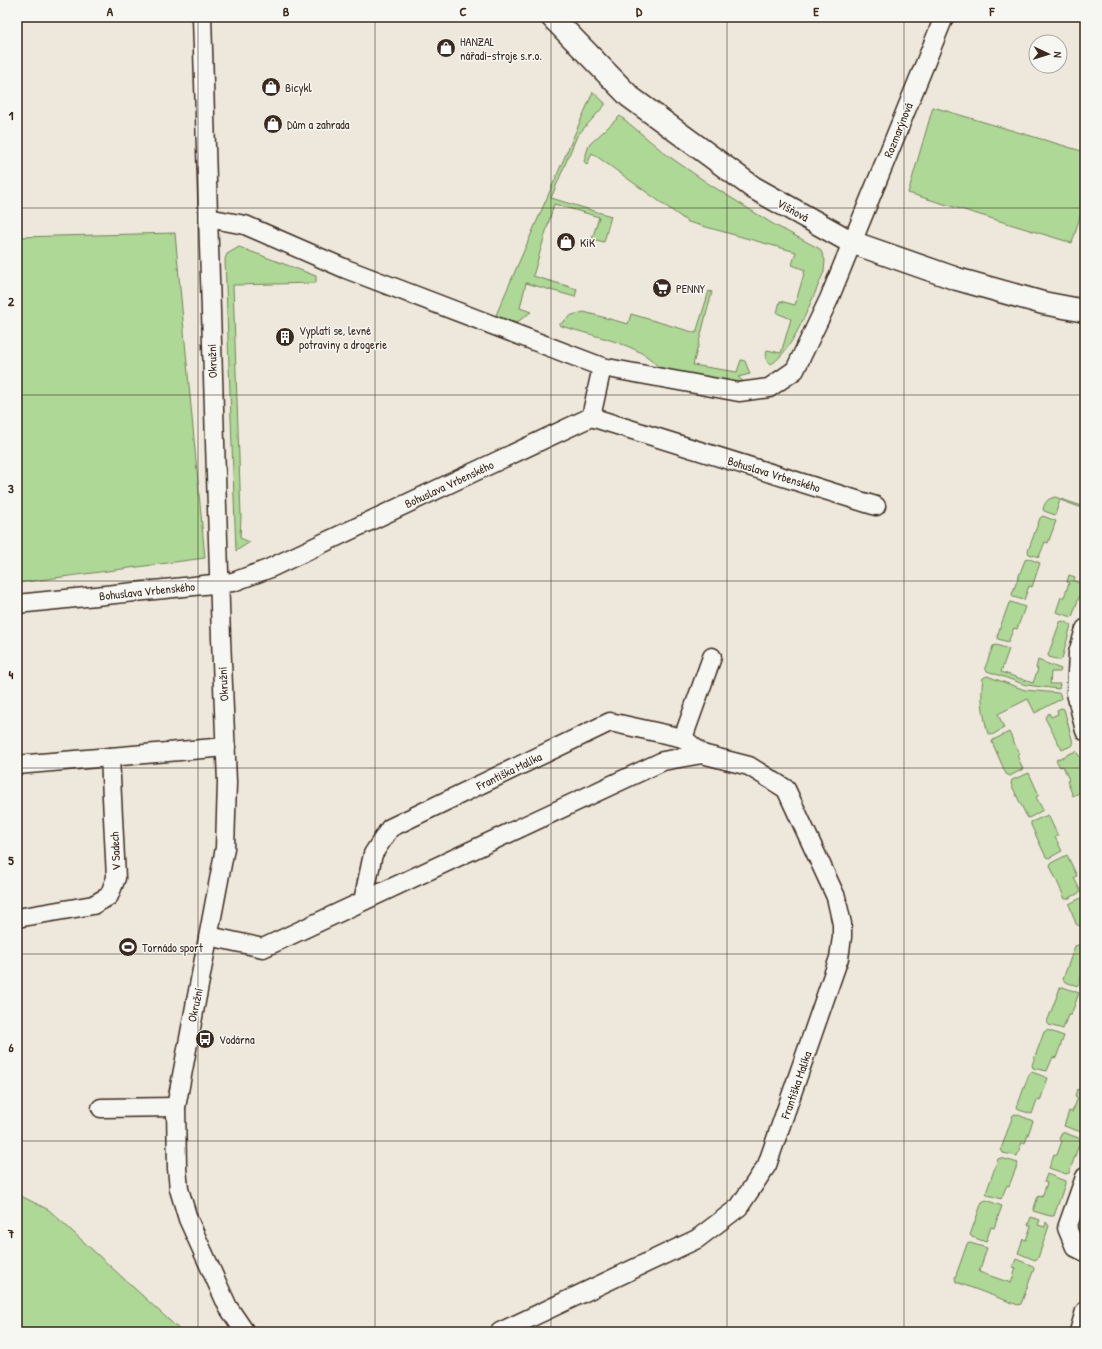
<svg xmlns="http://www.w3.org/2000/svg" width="1102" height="1349" font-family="'Patrick Hand',sans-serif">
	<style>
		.green { fill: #add896; stroke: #74815a }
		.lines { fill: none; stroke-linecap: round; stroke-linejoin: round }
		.minor-casing { stroke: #3b2a1e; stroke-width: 21 }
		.tertiary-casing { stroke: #3b2a1e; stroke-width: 25 }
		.minor { stroke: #f6f6f2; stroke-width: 18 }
		.tertiary { stroke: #f6f6f2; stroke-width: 22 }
		.grid { fill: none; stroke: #3b2a1e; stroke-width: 1; stroke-opacity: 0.55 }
		.labels { text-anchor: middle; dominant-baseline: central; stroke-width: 3; stroke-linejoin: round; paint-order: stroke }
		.poi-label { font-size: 12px; fill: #3b2a1e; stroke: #f6f6f2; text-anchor: start }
		.street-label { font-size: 12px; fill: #3b2a1e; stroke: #f6f6f2 }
		.neatline { fill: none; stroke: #3b2a1e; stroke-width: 1.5 }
		.grid-label { font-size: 13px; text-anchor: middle; font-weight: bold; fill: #3b2a1e }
	</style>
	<rect width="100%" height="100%" fill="#eee8dc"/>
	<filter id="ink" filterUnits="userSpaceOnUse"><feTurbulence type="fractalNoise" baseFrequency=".025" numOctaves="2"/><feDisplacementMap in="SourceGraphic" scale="8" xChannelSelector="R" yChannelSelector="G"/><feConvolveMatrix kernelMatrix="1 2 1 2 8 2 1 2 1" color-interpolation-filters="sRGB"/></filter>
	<g filter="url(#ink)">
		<g class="green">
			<polygon points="593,92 605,103 605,105 577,136 551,198 611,216 604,242 592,239 599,217 554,204 533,276 577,289 575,297 526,283 520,308 531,312 516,323 496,315"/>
			<polygon points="933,107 1085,152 1085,200 1072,243 908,193"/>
			<path d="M 620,116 L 667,155 L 709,184 L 773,224 L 820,249 L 825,260 L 824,272 C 812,298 794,351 770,365 C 765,361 766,355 767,350 L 781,353 L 791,319 L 777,313 L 780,301 L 795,305 L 805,270 L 792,265 L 796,252 L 688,222 L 592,153 L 587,165 L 584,161 L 589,145 Z"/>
			<polygon points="175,233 205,558 17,583 17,237"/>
			<polygon points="239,247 316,276 316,283 233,285 241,516 240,538 250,542 236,551 225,259 227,254"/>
			<path d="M 709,291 L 712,292 L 693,365 L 737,372 L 741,360 L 745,361 L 750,374 L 738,377 L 744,382 L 718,381 L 658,367 C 641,343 586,335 559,325 L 572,315 L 584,312 L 628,324 L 631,314 L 696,333 Z"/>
			<path d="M 1055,497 L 1085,507 L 1085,509 L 1060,500 L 1055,515 L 1044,511 L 1043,509 C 1045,502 1047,499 1055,497 Z"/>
			<polygon points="1043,516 1056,521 1048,543 1045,542 1039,557 1029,554 1028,551 1040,518"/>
			<polygon points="1027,558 1040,563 1032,587 1029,586 1024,600 1013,597 1012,594 1025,560"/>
			<polygon points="1069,575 1075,577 1074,581 1081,584 1082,579 1084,583 1072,617 1056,612 1061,597 1064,597 1069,583 1067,582"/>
			<polygon points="1011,602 1025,607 1017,629 1014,628 1008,642 998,639 997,636 1009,603"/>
			<polygon points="1063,621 1071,625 1062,659 1060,660 1049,657 1048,655 1060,622"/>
			<polygon points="996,645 1009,649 1001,672 1033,683 1038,669 1036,668 1038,660 1061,669 1060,672 1051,672 1050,684 1060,684 1059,689 1026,685 987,671 985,668 993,646"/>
			<path d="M 987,676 L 1025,690 L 1058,693 L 1060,694 L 1061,699 L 1035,713 L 1028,699 L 998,714 L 1004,728 L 992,735 L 988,734 C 983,714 980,698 983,678 Z"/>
			<polygon points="1061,708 1064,709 1073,743 1073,745 1062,750 1045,718 1049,713 1051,717 1058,714 1057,710"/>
			<polygon points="1009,732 1019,753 1017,755 1023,769 1010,776 1006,774 992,742 993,740"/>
			<polygon points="1076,751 1085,765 1085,790 1073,796 1067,781 1069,780 1063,766 1060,767 1056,760"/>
			<polygon points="1029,773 1039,795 1036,797 1043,810 1029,818 1027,817 1011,784 1012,780"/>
			<polygon points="1048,815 1058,836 1055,837 1062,851 1049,858 1046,857 1031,825 1031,822"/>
			<polygon points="1067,855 1077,876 1074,878 1081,892 1067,899 1065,899 1050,866 1051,863"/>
			<polygon points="1085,896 1085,923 1079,926 1076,924 1069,904"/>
			<polygon points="1078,945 1085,947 1085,972 1083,972 1078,986 1065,982 1063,979 1075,946"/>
			<polygon points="1063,987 1079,993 1071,1015 1068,1015 1063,1029 1049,1025 1047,1022 1060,988"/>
			<polygon points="1047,1030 1064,1036 1056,1058 1053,1057 1047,1071 1033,1068 1032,1065 1044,1032"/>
			<polygon points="1032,1072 1048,1078 1040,1101 1037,1100 1032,1114 1019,1110 1017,1107 1029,1074"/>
			<polygon points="1077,1089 1085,1093 1085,1128 1081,1132 1064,1126 1069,1111 1072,1112 1078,1098 1075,1096"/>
			<polygon points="1016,1114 1033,1121 1025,1143 1022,1142 1017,1156 1003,1153 1001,1149 1013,1115"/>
			<polygon points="1062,1132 1079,1138 1080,1142 1069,1173 1066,1174 1049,1168 1054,1154 1057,1155 1062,1141 1059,1139"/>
			<polygon points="1001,1158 1018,1163 1009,1186 1007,1185 1001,1199 988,1195 986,1193 998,1159"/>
			<polygon points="1047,1174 1065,1181 1065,1184 1054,1216 1050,1216 1033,1211 1038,1196 1042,1197 1047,1183 1044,1182"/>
			<polygon points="17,1194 49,1210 182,1332 17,1332"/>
			<polygon points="986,1200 1002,1206 994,1228 991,1227 986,1242 972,1237 970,1235 982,1202"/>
			<polygon points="1031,1217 1040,1220 1038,1225 1045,1227 1046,1222 1049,1226 1038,1258 1035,1260 1018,1253 1023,1239 1026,1240 1031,1226 1028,1225"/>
			<polygon points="970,1243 987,1248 979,1272 1011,1283 1016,1268 1013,1267 1016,1259 1033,1266 1034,1269 1021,1304 1018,1305 956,1282 955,1278 967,1244"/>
		</g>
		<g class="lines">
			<defs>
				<g id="minor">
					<polyline points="202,17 221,638 227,782 225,848 176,1107 177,1168 179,1189 188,1219 228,1307 245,1332"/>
					<polyline points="208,218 245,225 346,269 602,367 739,392 769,388 795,370 829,299 944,17"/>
					<polyline points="591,417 602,367"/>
					<polyline points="17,604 233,582 268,569 591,417 876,506"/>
					<polyline points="1085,629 1078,653 1076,693 1085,731"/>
					<polyline points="683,738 712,657"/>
					<polyline points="17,765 226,747"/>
					<polyline points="363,901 373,854 390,828 610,722 683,738 702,754"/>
					<polyline points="17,918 93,905 109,896 116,878 110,757"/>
					<polyline points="209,936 263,948 663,761 702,754 749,766 786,789 836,897 842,924 842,937 839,958 767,1165 739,1207 697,1239 500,1332"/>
					<polyline points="101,1108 176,1107"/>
					<polyline points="1085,1177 1067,1228 1075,1247 1085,1252"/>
					<polyline points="1079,1332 1085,1311"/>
				</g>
				<polyline id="tertiary" points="552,17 630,97 754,188 851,242 957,279 1043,303 1085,311"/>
			</defs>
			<use href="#minor" class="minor-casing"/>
			<use href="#tertiary" class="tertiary-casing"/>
			<use href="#minor" class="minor"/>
			<use href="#tertiary" class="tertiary"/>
		</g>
	</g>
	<path class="grid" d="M 198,17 L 198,1332M 375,17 L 375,1332M 551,17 L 551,1332M 727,17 L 727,1332M 904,17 L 904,1332M 17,208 L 1085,208M 17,395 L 1085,395M 17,581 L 1085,581M 17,768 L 1085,768M 17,954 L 1085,954M 17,1141 L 1085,1141"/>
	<defs>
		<symbol id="shop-disc" viewBox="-11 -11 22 22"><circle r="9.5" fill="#3b2a1e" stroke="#f6f6f2"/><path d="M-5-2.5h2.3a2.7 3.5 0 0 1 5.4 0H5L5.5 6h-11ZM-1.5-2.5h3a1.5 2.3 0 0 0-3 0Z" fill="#fff"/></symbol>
		<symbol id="supermarket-disc" viewBox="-11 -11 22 22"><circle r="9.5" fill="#3b2a1e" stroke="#f6f6f2"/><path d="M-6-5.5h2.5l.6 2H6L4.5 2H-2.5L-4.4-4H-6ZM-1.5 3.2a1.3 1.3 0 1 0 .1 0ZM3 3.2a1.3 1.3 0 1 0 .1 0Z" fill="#fff"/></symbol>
		<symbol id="building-disc" viewBox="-11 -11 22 22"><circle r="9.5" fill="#3b2a1e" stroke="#f6f6f2"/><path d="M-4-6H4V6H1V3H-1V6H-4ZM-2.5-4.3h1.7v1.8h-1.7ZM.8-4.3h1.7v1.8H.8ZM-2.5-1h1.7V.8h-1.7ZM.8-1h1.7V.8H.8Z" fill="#fff"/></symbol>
		<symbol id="stadium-disc" viewBox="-11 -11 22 22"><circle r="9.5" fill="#3b2a1e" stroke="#f6f6f2"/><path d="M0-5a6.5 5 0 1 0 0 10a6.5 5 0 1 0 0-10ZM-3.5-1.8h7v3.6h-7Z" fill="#fff"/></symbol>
		<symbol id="bus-disc" viewBox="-11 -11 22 22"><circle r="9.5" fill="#3b2a1e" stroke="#f6f6f2"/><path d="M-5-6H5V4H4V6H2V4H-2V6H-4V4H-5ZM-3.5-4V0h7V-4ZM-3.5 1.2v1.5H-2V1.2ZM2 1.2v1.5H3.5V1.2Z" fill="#fff"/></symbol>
	</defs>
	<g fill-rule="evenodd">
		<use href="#shop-disc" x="435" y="37" width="22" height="22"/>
		<use href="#shop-disc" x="260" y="76" width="22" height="22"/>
		<use href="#shop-disc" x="262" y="113" width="22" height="22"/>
		<use href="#shop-disc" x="555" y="231" width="22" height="22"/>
		<use href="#supermarket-disc" x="651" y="277" width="22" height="22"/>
		<use href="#building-disc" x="274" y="326" width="22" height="22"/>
		<use href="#stadium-disc" x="117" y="936" width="22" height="22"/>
		<use href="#bus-disc" x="194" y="1028" width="22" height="22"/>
	</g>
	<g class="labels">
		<g class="poi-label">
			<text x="460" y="41">HANZAL<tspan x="460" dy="14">nářadí-stroje s.r.o.</tspan></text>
			<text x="285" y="87">Bicykl</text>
			<text x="287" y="124">Dům a zahrada</text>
			<text x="580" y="242">KiK</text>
			<text x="676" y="288">PENNY</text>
			<text x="299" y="330">Vyplatí se, levné<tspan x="299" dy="14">potraviny a drogerie</tspan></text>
			<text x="142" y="947">Tornádo sport</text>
			<text x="219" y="1039">Vodárna</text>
		</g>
		<g class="street-label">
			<text transform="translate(898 130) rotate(-68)">Rozmarýnová</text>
			<text transform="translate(793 210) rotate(29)">Višňová</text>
			<text transform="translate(212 361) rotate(-92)">Okružní</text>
			<text transform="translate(774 474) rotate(17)">Bohuslava Vrbenského</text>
			<text transform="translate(449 484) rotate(-25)">Bohuslava Vrbenského</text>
			<text transform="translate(147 591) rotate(-6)">Bohuslava Vrbenského</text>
			<text transform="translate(223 684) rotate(-93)">Okružní</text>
			<text transform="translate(509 771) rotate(-26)">Františka Malíka</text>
			<text transform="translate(115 851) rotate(-93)">V Sadech</text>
			<text transform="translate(195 1005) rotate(-78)">Okružní</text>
			<text transform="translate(796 1085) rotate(-71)">Františka Malíka</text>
		</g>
	</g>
	<rect width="1102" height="1349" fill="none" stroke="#f6f6f2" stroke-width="44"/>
	<g transform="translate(1048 54) rotate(94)"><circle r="19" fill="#f6f6f2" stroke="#aba49d"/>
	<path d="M0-3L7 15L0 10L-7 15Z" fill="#3b2a1e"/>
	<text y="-6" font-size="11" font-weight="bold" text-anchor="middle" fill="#3b2a1e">N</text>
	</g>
	<rect x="22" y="22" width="1058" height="1305" class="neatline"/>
	<g class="grid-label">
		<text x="110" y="16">A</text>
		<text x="286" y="16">B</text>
		<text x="463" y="16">C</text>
		<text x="639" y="16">D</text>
		<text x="816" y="16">E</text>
		<text x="992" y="16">F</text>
		<text x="11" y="120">1</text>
		<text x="11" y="306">2</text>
		<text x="11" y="493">3</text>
		<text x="11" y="679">4</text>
		<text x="11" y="865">5</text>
		<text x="11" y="1052">6</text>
		<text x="11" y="1238">7</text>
	</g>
</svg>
